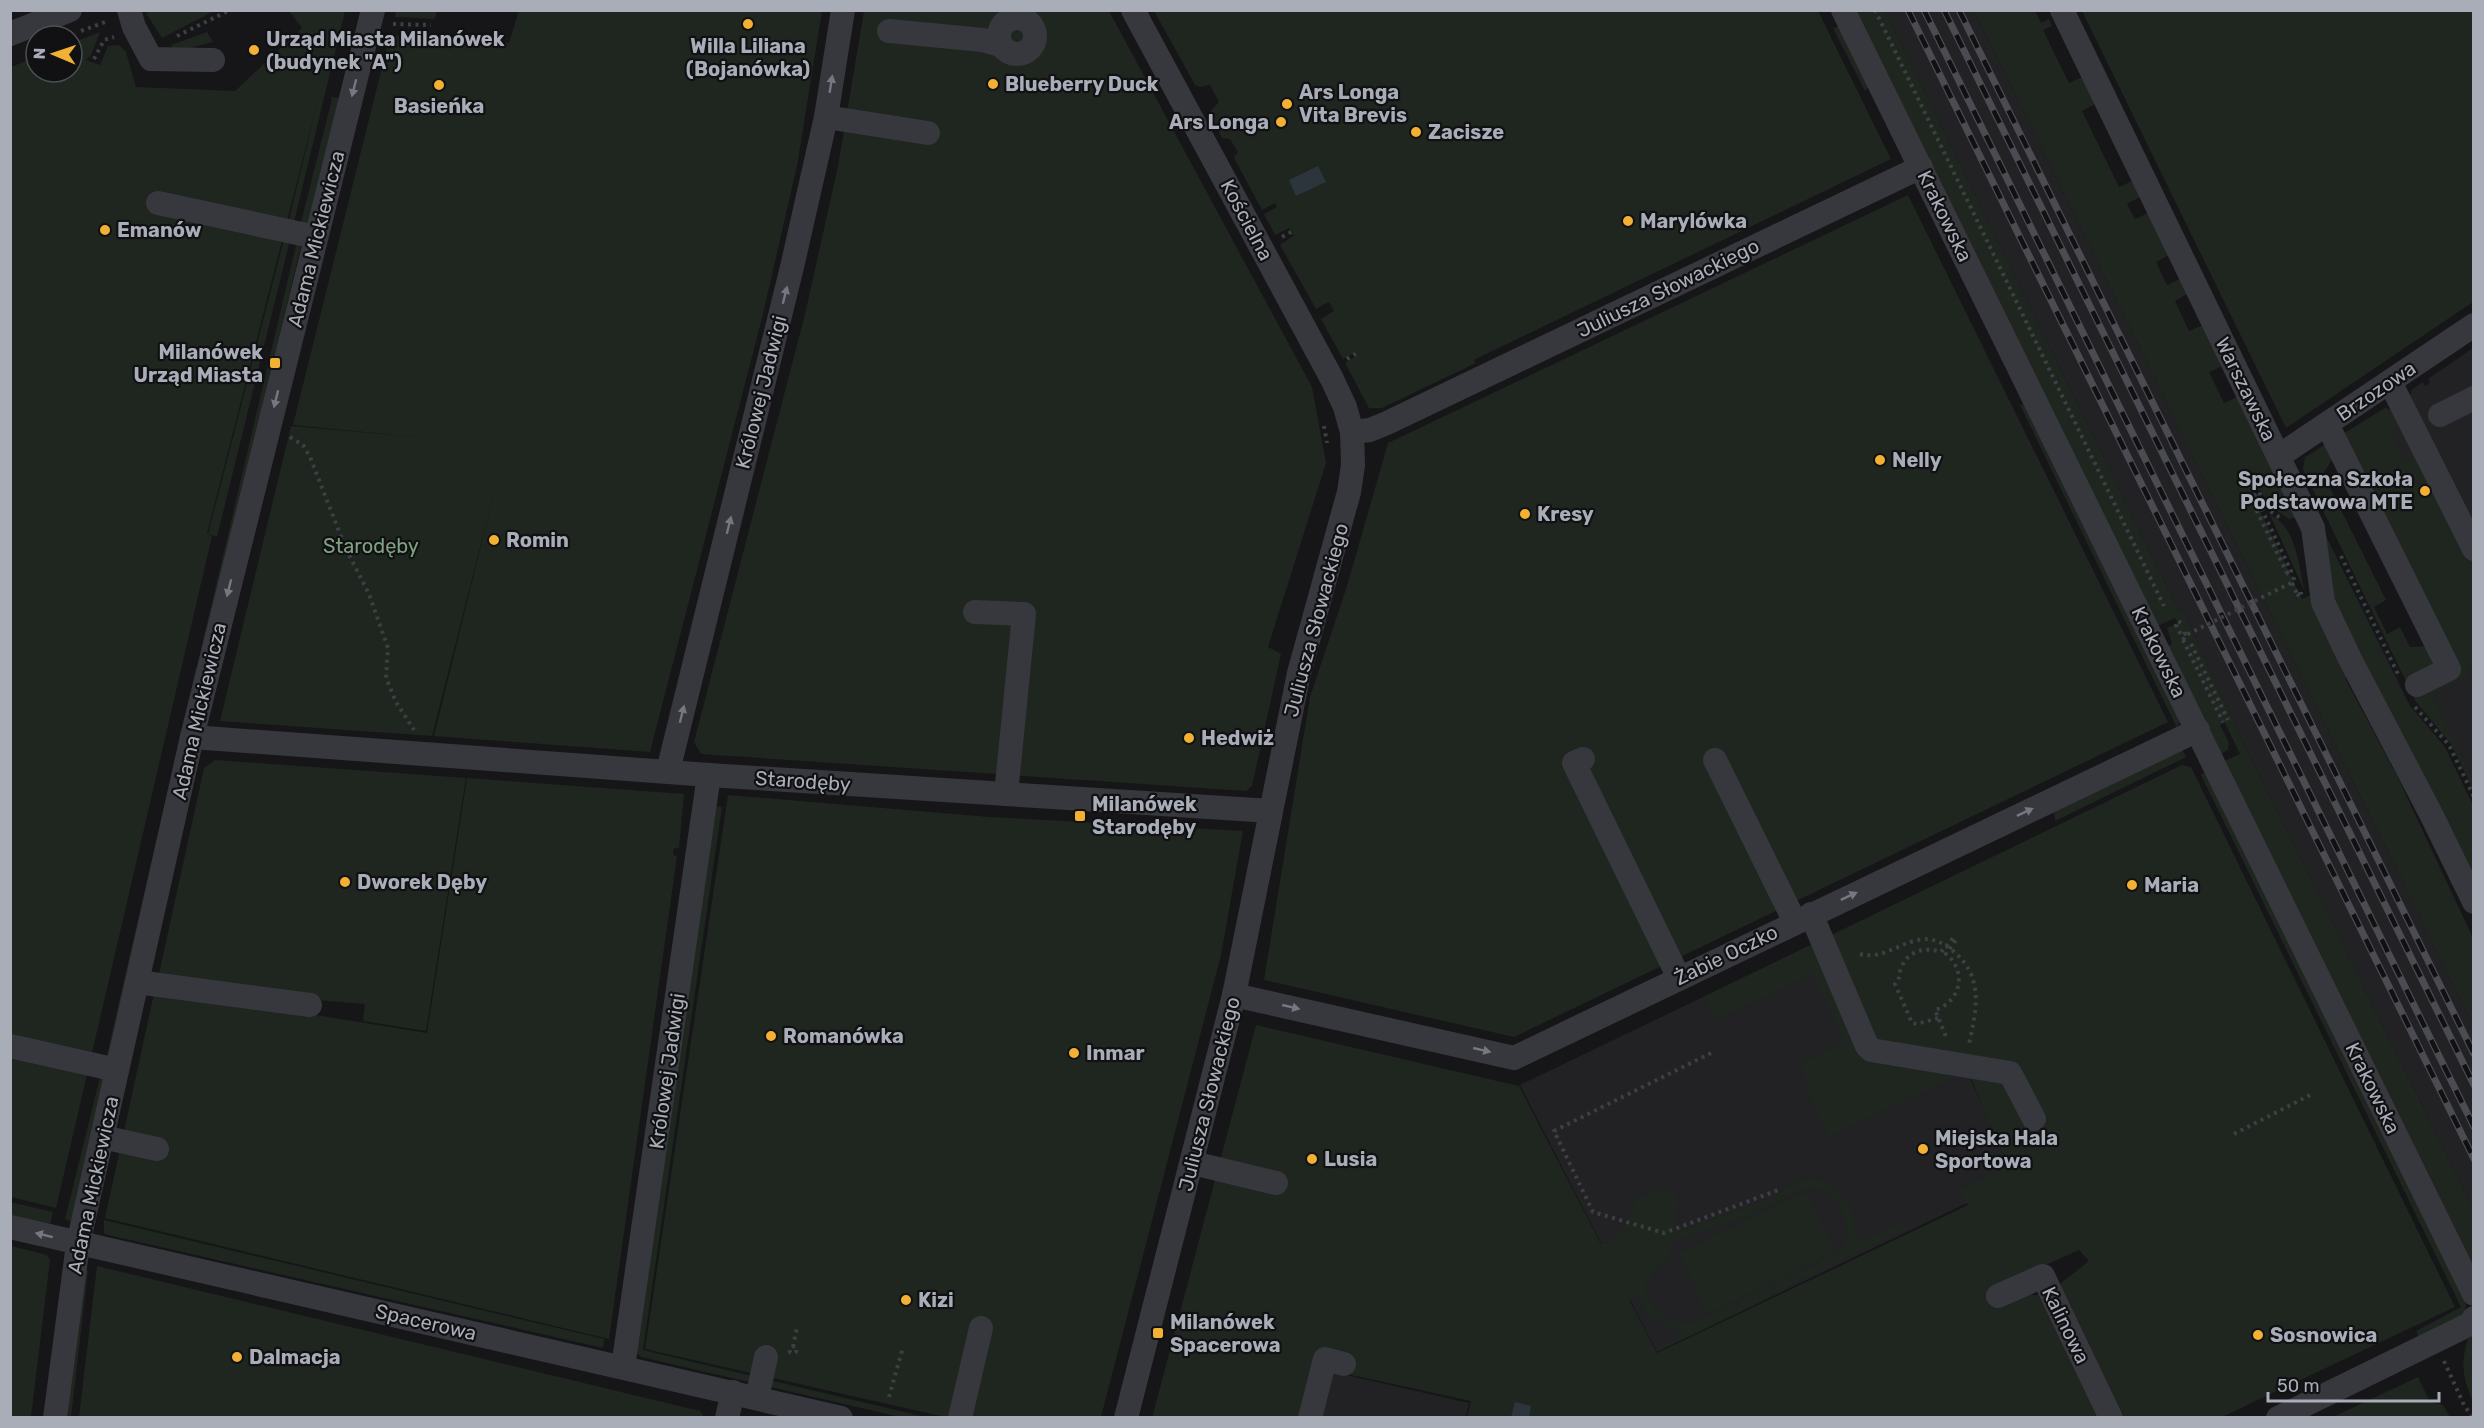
<svg xmlns="http://www.w3.org/2000/svg" width="2484" height="1428" font-family="Rubik,sans-serif">
	<style>
		.built { fill: #222225 }
		.green { fill: #1e261f; fill-rule: evenodd }
		.water { fill: #2c353c }
		.lines { fill: none; stroke-linecap: round; stroke-linejoin: round }
		.path { stroke: #3d3f44; stroke-width: 4; stroke-dasharray: 3 4.5; stroke-linecap: butt }
		.minor { stroke: #37383d; stroke-width: 24 }
		.rail-casing { stroke: #4a4c52; stroke-width: 7 }
		.rail { stroke: #111113; stroke-width: 4.5; stroke-dasharray: 14; stroke-linecap: butt }
		.path-bridge { stroke: #3d3f44; stroke-width: 4; stroke-dasharray: 3 4.5; stroke-linecap: butt }
		.oneway { fill: #757881 }
		.poi-dot { fill: #f2b134; stroke: #111113; stroke-width: 2 }
		.labels { text-anchor: middle; dominant-baseline: central; stroke-width: 4.5; stroke-linejoin: round; paint-order: stroke }
		.poi-label { font-size: 20px; font-weight: bold; fill: #a8adb8; stroke: #111113; text-anchor: start }
		.street-label { font-size: 20px; fill: #a8adb8; stroke: #111113 }
		.park-label { font-size: 20px; fill: #7fa381; stroke: #111113 }
	</style>
	<rect width="100%" height="100%" fill="#161618"/>
	<g class="built">
		<polygon points="1885,11 1974,11 2473,1025 2473,1208 2238,732 2184,612 2179,611"/>
		<polygon points="2473,348 2473,780 2431,695 2470,676 2352,442 2385,408 2393,411 2410,400 2411,390 2423,382 2425,386 2430,383 2428,379"/>
		<polygon points="1890,907 2017,1179 1657,1352 1520,1085"/>
		<polygon points="1333,1372 1469,1403 1466,1417 1319,1418"/>
	</g>
	<g class="green">
		<polygon points="152,10 214,10 214,11 162,38 146,13"/>
		<polygon points="519,10 822,11 797,166 762,318 650,752 434,736 495,489 432,736 220,721 291,426 416,437 293,425 390,35 509,43"/>
		<polygon points="289,11 345,11 293,226 288,224 317,104 207,534 212,536 56,1208 11,1197 11,67 36,57 36,72 72,72 72,43 100,32 91,55 86,60 100,65 108,46 119,45 126,52 136,87 235,91 302,28"/>
		<polygon points="396,11 396,10 437,11 435,19 395,17"/>
		<polygon points="864,11 1109,11 1312,387 1326,463 1268,647 1281,654 1252,786 1246,791 701,754 694,742 805,314 838,166"/>
		<polygon points="1154,11 1818,11 1891,159 1478,358 1474,360 1476,363 1382,408 1369,408 1345,363 1357,355 1356,352 1343,359 1321,319 1334,311 1329,302 1316,309 1280,245 1293,236 1289,228 1275,235 1264,214 1277,207 1275,203 1262,210 1234,158 1238,152 1230,139 1222,138 1209,113 1219,102 1210,85 1200,87 1195,85"/>
		<polygon points="1855,11 1885,11 2179,611 2184,612 2238,732 2473,1208 2473,1265 2225,761 2240,754 2225,723 2220,725 2229,743 2228,750 2221,754 2168,646 2172,644 2167,628 2178,623 2175,618 2158,626"/>
		<polygon points="1974,11 2035,11 2041,23 2049,19 2052,26 2043,30 2069,83 2082,77 2095,104 2082,111 2119,187 2132,181 2140,197 2127,204 2135,219 2148,213 2169,255 2156,262 2167,285 2180,279 2187,294 2175,301 2189,331 2203,325 2223,366 2209,372 2224,403 2237,397 2297,517 2289,519 2268,505 2261,490 2254,491 2253,496 2302,599 2311,595 2348,676 2345,678 2398,778 2473,938 2473,1025"/>
		<polygon points="2082,11 2473,11 2473,302 2286,428"/>
		<polygon points="1840,26 1869,86 1865,91 1833,28"/>
		<polygon points="207,32 213,42 174,52 171,45"/>
		<polygon points="330,97 341,98 308,228 300,226 332,99"/>
		<polygon points="1908,195 2168,722 1514,1037 1264,980 1310,697 1347,586 1388,443"/>
		<polygon points="284,239 290,240 217,537 208,534"/>
		<polygon points="297,241 302,242 201,663 198,662"/>
		<polygon points="2028,403 2180,720 2177,728 2020,405"/>
		<polygon points="2385,408 2393,411 2401,425 2389,432 2404,462 2417,456 2473,574 2473,664 2466,668 2470,676 2432,695 2473,780 2473,789 2451,744 2416,702 2303,469 2305,457 2326,444 2333,458 2323,474 2386,600 2374,607 2387,634 2400,627 2410,647 2426,646 2434,660 2418,697 2424,689 2457,672 2341,435"/>
		<path d="M 2270,515 C 2297,527 2298,565 2305,592 Z"/>
		<polygon points="2325,534 2410,706 2445,747 2473,805 2473,880 2335,607"/>
		<polygon points="196,668 200,669 110,1059 106,1059"/>
		<polygon points="2182,749 2186,757 2055,821 2054,811"/>
		<polygon points="215,760 466,778 426,1031 363,1021 365,1004 315,1000 159,974 204,768"/>
		<path d="M 2182,765 L 2191,767 L 2455,1307 L 2222,1417 L 2124,1417 L 2060,1284 L 2089,1261 L 2079,1250 L 1990,1290 L 2018,1295 L 2041,1295 L 2101,1417 L 1467,1417 L 1471,1401 L 1333,1371 L 1318,1417 L 1152,1418 L 1256,1025 L 1519,1086 L 1601,1244 C 1639,1238 1615,1187 1673,1189 L 1678,1200 L 1673,1232 C 1704,1222 1736,1213 1766,1200 C 1778,1194 1790,1183 1803,1180 C 1839,1171 1859,1215 1855,1244 L 1902,1221 L 1906,1229 L 1679,1341 L 1676,1334 L 1682,1331 C 1659,1327 1645,1316 1636,1294 L 1630,1301 L 1657,1353 L 1968,1205 L 1959,1190 L 2008,1166 L 1968,1071 L 1828,1137 L 1805,1087 L 1809,1085 L 1799,1064 L 1844,1042 L 1812,974 L 1716,1020 L 1705,996 ZM 1806,1188 C 1813,1188 1823,1188 1829,1193 C 1844,1204 1853,1237 1839,1252 L 1699,1321 C 1673,1327 1647,1312 1645,1284 C 1657,1271 1669,1260 1672,1242 L 1747,1216 Z"/>
		<polygon points="2206,771 2467,1301 2464,1316 2420,1340 2416,1331 2461,1307 2201,775"/>
		<polygon points="467,778 684,794 679,848 674,848 673,855 677,856 609,1339 105,1218 155,989 427,1033"/>
		<polygon points="728,795 989,817 1243,831 1221,955 1101,1417 945,1417 645,1349"/>
		<polygon points="715,806 722,807 643,1350 925,1417 900,1417 641,1357 636,1352"/>
		<polygon points="100,1077 107,1078 71,1221 65,1219"/>
		<polygon points="1805,1192 1835,1252 1707,1314 1679,1253"/>
		<polygon points="10,1202 53,1212 50,1226 11,1216"/>
		<polygon points="104,1220 604,1339 603,1348 104,1234"/>
		<polygon points="11,1246 47,1255 50,1260 31,1417 11,1417"/>
		<polygon points="97,1266 700,1411 704,1417 79,1417"/>
		<polygon points="84,1270 88,1271 71,1417 67,1418"/>
		<path d="M 2473,1336 L 2473,1402 C 2463,1380 2460,1362 2468,1339 Z"/>
		<polygon points="2418,1377 2430,1402 2443,1405 2450,1417 2333,1417"/>
	</g>
	<g class="water">
		<polygon points="1318,166 1326,182 1296,196 1289,180"/>
		<polygon points="1515,1402 1531,1406 1529,1417 1511,1417"/>
	</g>
	<g class="lines">
		<g class="path">
			<polyline points="1875,10 2164,606"/>
			<polyline points="393,24 431,25"/>
			<polyline points="81,31 108,21"/>
			<polyline points="177,36 230,10"/>
			<polyline points="94,59 104,40 114,37"/>
			<polyline points="1282,237 1291,232"/>
			<polyline points="1347,359 1357,353"/>
			<polyline points="1324,426 1327,443"/>
			<polyline points="290,437 303,445 310,457 346,549 369,594 388,648 386,678 396,702 414,730"/>
			<polyline points="2255,495 2291,571 2290,575 2287,573"/>
			<polyline points="2250,497 2287,573"/>
			<polyline points="2250,497 2250,493 2255,495 2259,492 2267,509 2282,519"/>
			<polyline points="2341,556 2398,674"/>
			<polyline points="2292,583 2298,596"/>
			<polyline points="2181,623 2178,621 2176,625 2181,635 2185,634 2184,631"/>
			<polyline points="2183,640 2223,722"/>
			<polyline points="2191,644 2228,720"/>
			<polyline points="2415,707 2449,745 2474,797"/>
			<path d="M 1860,954 C 1881,960 1898,944 1918,940 C 1931,937 1941,942 1952,950 C 1984,976 1977,1008 1969,1044"/>
			<path d="M 1938,1018 L 1917,1024 L 1912,1023 L 1895,984 C 1901,979 1898,973 1902,966 C 1909,950 1926,947 1941,952 L 1953,938 L 1956,940 L 1946,954 C 1968,972 1960,1002 1935,1010 L 1947,1039"/>
			<polyline points="1711,1053 1554,1131 1593,1212 1664,1233 1781,1189"/>
			<polyline points="2234,1134 2312,1094"/>
			<circle cx="793" cy="1350" r="3.5"/>
			<polyline points="793,1347 797,1327"/>
			<polyline points="2444,1361 2464,1405 2473,1418"/>
			<polyline points="889,1397 903,1347"/>
		</g>
		<g class="minor">
			<polyline points="129,10 134,27 151,59 213,60"/>
			<polyline points="1843,10 2474,1294"/>
			<polyline points="2062,10 2313,528 2323,602 2350,659 2432,816 2474,902"/>
			<circle cx="1017" cy="36" r="18"/>
			<polyline points="889,31 983,40 1000,45"/>
			<polyline points="10,34 70,10"/>
			<polyline points="826,117 928,133"/>
			<polyline points="158,203 316,237"/>
			<polyline points="2390,382 2474,549"/>
			<polyline points="2440,415 2474,398"/>
			<polyline points="2327,424 2449,669 2417,685"/>
			<polyline points="1352,432 1370,430 1387,423 1921,167"/>
			<polyline points="2279,456 2474,325"/>
			<polyline points="975,612 1024,614 1006,794"/>
			<polyline points="192,737 709,775 1271,811"/>
			<polyline points="1583,759 1574,763 1679,978"/>
			<polyline points="1715,760 1795,922"/>
			<polyline points="668,771 792,267 826,117 843,10"/>
			<polyline points="1811,914 1867,1046 1871,1050 2010,1073 2034,1119"/>
			<polyline points="137,982 310,1005"/>
			<polyline points="1234,995 1514,1058 2198,730"/>
			<polyline points="10,1046 117,1070"/>
			<polyline points="102,1137 157,1149"/>
			<polyline points="1193,1163 1276,1183"/>
			<polyline points="10,1227 841,1418"/>
			<polyline points="1998,1296 2043,1276 2111,1418"/>
			<polyline points="623,1367 709,775"/>
			<polyline points="757,1398 766,1357"/>
			<polyline points="55,1418 78,1244 192,737 373,10"/>
			<polyline points="727,1418 733,1392"/>
			<polyline points="960,1418 981,1328"/>
			<polyline points="1126,1418 1234,995 1299,673 1349,492 1353,465 1352,432 1345,407 1332,379 1133,10"/>
			<polyline points="1310,1418 1325,1359 1344,1364"/>
			<polyline points="2278,1418 2470,1324 2474,1318"/>
		</g>
		<defs>
			<g id="rail">
				<polyline points="1908,10 2474,1159"/>
				<polyline points="1924,10 2474,1127"/>
				<polyline points="1944,10 2474,1085"/>
				<polyline points="1959,10 2474,1054"/>
			</g>
		</defs>
		<use href="#rail" class="rail-casing"/>
		<use href="#rail" class="rail"/>
		<g class="path-bridge">
			<polyline points="2297,594 2301,597 2301,592"/>
			<polyline points="2183,640 2186,635 2293,582 2294,577"/>
		</g>
	</g>
	<defs><path id="oneway-solid" d="M-6-.8H1V-3.2L6.5 0L1 3.2V.8H-6Z" transform="scale(1.5)"/></defs>
	<g class="oneway">
		<use href="#oneway-solid" transform="translate(831 84) rotate(-81)"/>
		<use href="#oneway-solid" transform="translate(354 88) rotate(104)"/>
		<use href="#oneway-solid" transform="translate(785 295) rotate(-76)"/>
		<use href="#oneway-solid" transform="translate(276 399) rotate(104)"/>
		<use href="#oneway-solid" transform="translate(729 525) rotate(-76)"/>
		<use href="#oneway-solid" transform="translate(229 588) rotate(104)"/>
		<use href="#oneway-solid" transform="translate(682 714) rotate(-76)"/>
		<use href="#oneway-solid" transform="translate(2025 812) rotate(-25)"/>
		<use href="#oneway-solid" transform="translate(1849 896) rotate(-25)"/>
		<use href="#oneway-solid" transform="translate(1291 1007) rotate(13)"/>
		<use href="#oneway-solid" transform="translate(1482 1050) rotate(13)"/>
		<use href="#oneway-solid" transform="translate(44 1235) rotate(-166)"/>
	</g>
	<g class="poi-dot">
		<circle cx="748" cy="24" r="6"/>
		<circle cx="254" cy="50" r="6"/>
		<circle cx="993" cy="84" r="6"/>
		<circle cx="439" cy="85" r="6"/>
		<circle cx="1287" cy="104" r="6"/>
		<circle cx="1281" cy="122" r="6"/>
		<circle cx="1416" cy="132" r="6"/>
		<circle cx="1628" cy="221" r="6"/>
		<circle cx="105" cy="230" r="6"/>
		<rect x="269" y="357" width="12" height="12" rx="3"/>
		<circle cx="1880" cy="460" r="6"/>
		<circle cx="2425" cy="491" r="6"/>
		<circle cx="1525" cy="514" r="6"/>
		<circle cx="494" cy="540" r="6"/>
		<circle cx="1189" cy="738" r="6"/>
		<rect x="1074" y="810" width="12" height="12" rx="3"/>
		<circle cx="345" cy="882" r="6"/>
		<circle cx="2132" cy="885" r="6"/>
		<circle cx="771" cy="1036" r="6"/>
		<circle cx="1074" cy="1053" r="6"/>
		<circle cx="1923" cy="1149" r="6"/>
		<circle cx="1312" cy="1159" r="6"/>
		<circle cx="906" cy="1300" r="6"/>
		<rect x="1152" y="1327" width="12" height="12" rx="3"/>
		<circle cx="2258" cy="1335" r="6"/>
		<circle cx="237" cy="1357" r="6"/>
	</g>
	<g class="labels">
		<g class="poi-label">
			<text x="266" y="39">Urząd Miasta Milanówek<tspan x="266" dy="23">(budynek "A")</tspan></text>
			<text x="748" y="46" text-anchor="middle">Willa Liliana<tspan x="748" dy="23">(Bojanówka)</tspan></text>
			<text x="1005" y="84">Blueberry Duck</text>
			<text x="1299" y="92">Ars Longa<tspan x="1299" dy="23">Vita Brevis</tspan></text>
			<text x="439" y="106" text-anchor="middle">Basieńka</text>
			<text x="1269" y="122" text-anchor="end">Ars Longa</text>
			<text x="1428" y="132">Zacisze</text>
			<text x="1640" y="221">Marylówka</text>
			<text x="117" y="230">Emanów</text>
			<text x="263" y="352" text-anchor="end">Milanówek<tspan x="263" dy="23">Urząd Miasta</tspan></text>
			<text x="1892" y="460">Nelly</text>
			<text x="2413" y="479" text-anchor="end">Społeczna Szkoła<tspan x="2413" dy="23">Podstawowa MTE</tspan></text>
			<text x="1537" y="514">Kresy</text>
			<text x="506" y="540">Romin</text>
			<text x="1201" y="738">Hedwiż</text>
			<text x="1092" y="804">Milanówek<tspan x="1092" dy="23">Starodęby</tspan></text>
			<text x="357" y="882">Dworek Dęby</text>
			<text x="2144" y="885">Maria</text>
			<text x="783" y="1036">Romanówka</text>
			<text x="1086" y="1053">Inmar</text>
			<text x="1935" y="1138">Miejska Hala<tspan x="1935" dy="23">Sportowa</tspan></text>
			<text x="1324" y="1159">Lusia</text>
			<text x="918" y="1300">Kizi</text>
			<text x="1170" y="1322">Milanówek<tspan x="1170" dy="23">Spacerowa</tspan></text>
			<text x="2270" y="1335">Sosnowica</text>
			<text x="249" y="1357">Dalmacja</text>
		</g>
		<g class="street-label">
			<text transform="translate(1945 216) rotate(64)">Krakowska</text>
			<text transform="translate(1247 220) rotate(62)">Kościelna</text>
			<text transform="translate(316 239) rotate(-76)">Adama Mickiewicza</text>
			<text transform="translate(1668 288) rotate(-26)">Juliusza Słowackiego</text>
			<text transform="translate(2246 389) rotate(64)">Warszawska</text>
			<text transform="translate(2376 391) rotate(-34)">Brzozowa</text>
			<text transform="translate(761 392) rotate(-76)">Królowej Jadwigi</text>
			<text transform="translate(1316 620) rotate(-75)">Juliusza Słowackiego</text>
			<text transform="translate(2159 652) rotate(64)">Krakowska</text>
			<text transform="translate(199 711) rotate(-77)">Adama Mickiewicza</text>
			<text transform="translate(803 781) rotate(4)">Starodęby</text>
			<text transform="translate(1726 955) rotate(-26)">Żabie Oczko</text>
			<text transform="translate(667 1071) rotate(-82)">Królowej Jadwigi</text>
			<text transform="translate(2373 1088) rotate(64)">Krakowska</text>
			<text transform="translate(1209 1094) rotate(-76)">Juliusza Słowackiego</text>
			<text transform="translate(93 1185) rotate(-78)">Adama Mickiewicza</text>
			<text transform="translate(426 1322) rotate(13)">Spacerowa</text>
			<text transform="translate(2066 1325) rotate(64)">Kalinowa</text>
		</g>
		<g class="park-label">
			<text x="371" y="546">Starodęby</text>
		</g>
	</g>
	<rect width="2484" height="1428" fill="none" stroke="#a8adb8" stroke-width="24"/>
	<g transform="translate(54 54) rotate(272)"><circle r="28" fill="#111113" stroke="#4d4f55" stroke-width="1.5"/>
	<path d="M0-4.5L10 22L0 15L-10 22Z" fill="#f2b134"/>
	<text y="-9" font-size="16" font-weight="bold" text-anchor="middle" fill="#a8adb8">N</text>
	</g>
	<path d="M2268 1392v9h171v-9" fill="none" stroke="#a8adb8" stroke-width="3"/>
	<text x="2277" y="1392" font-size="18" fill="#a8adb8" stroke="#111113" stroke-width="4.5" paint-order="stroke">50 m</text>
</svg>
